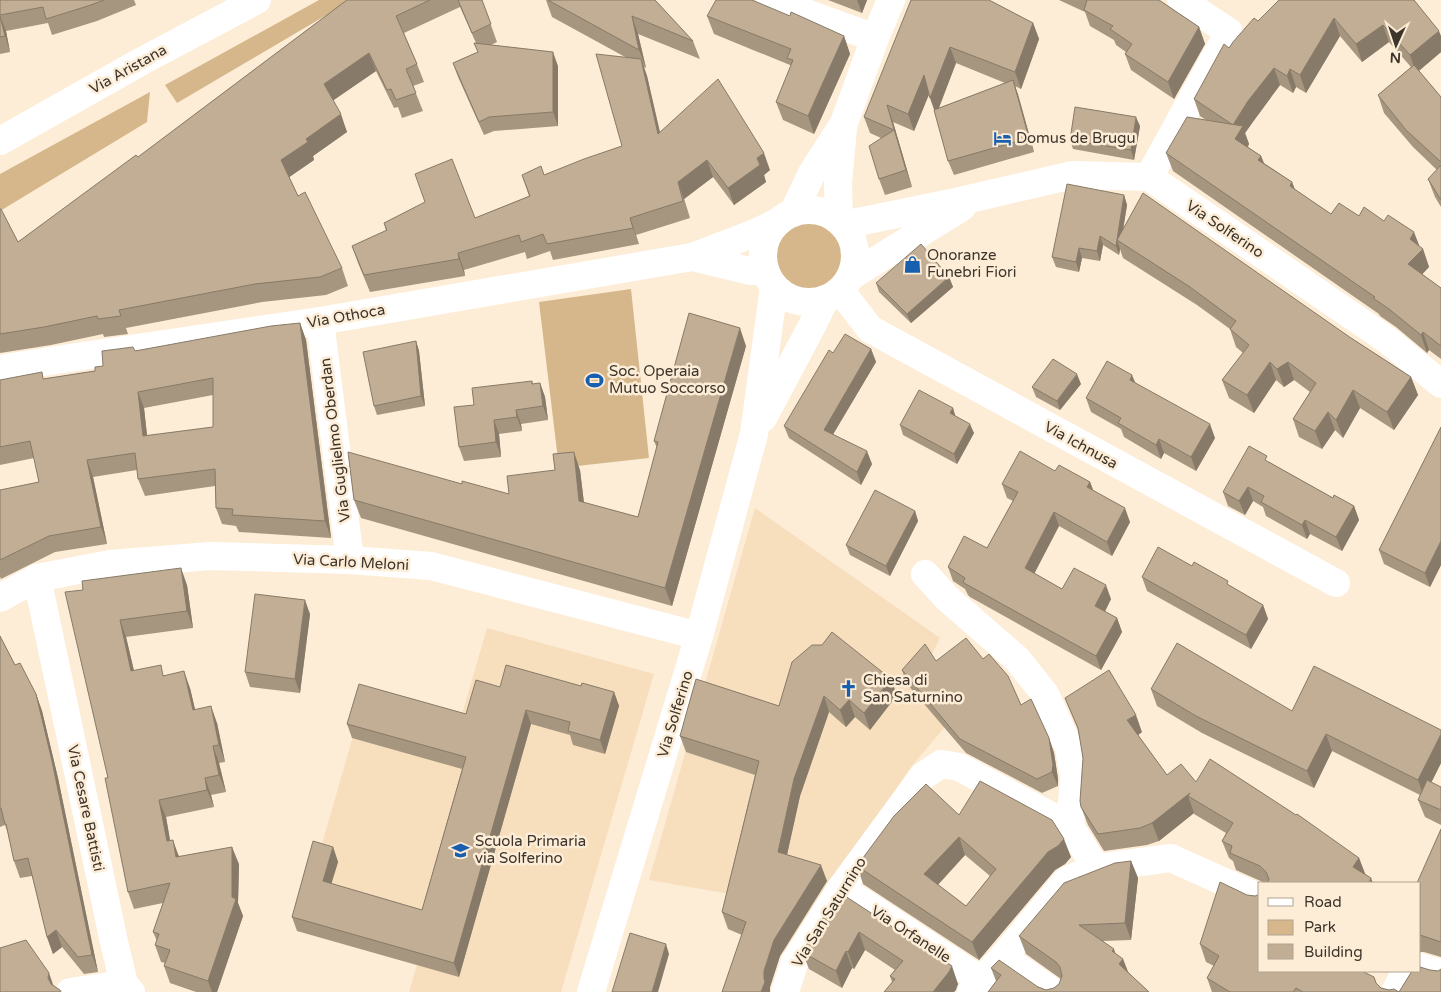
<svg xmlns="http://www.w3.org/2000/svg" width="1441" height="992" font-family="'Varela Round',sans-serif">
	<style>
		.built { fill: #f7debd }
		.green { fill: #d6b78b }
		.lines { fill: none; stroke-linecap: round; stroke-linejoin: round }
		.street { stroke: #fff; stroke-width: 28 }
		.secondary { stroke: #fff; stroke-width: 28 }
		.wall { fill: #a6967f; fill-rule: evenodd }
		.shaded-wall { fill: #877a68 }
		.building { fill: #c1ae94; stroke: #877a68; fill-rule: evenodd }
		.labels { text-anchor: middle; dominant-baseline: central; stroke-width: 5; stroke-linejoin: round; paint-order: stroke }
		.street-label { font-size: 15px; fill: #3d352b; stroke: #fdedd7 }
		.poi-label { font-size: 15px; fill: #3d352b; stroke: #fdedd7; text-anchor: start }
	</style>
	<rect width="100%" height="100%" fill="#fdedd7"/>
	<g class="built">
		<polygon points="755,508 940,638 930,658 944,728 911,767 804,924 788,954 728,929 736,895 649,880"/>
		<polygon points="487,628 654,674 561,992 409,992 417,965 297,931 364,698 459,725"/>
	</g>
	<g class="green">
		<polygon points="319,0 352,0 177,103 165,85"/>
		<polygon points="150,92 147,122 0,211 0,174"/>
		<circle cx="809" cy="256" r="38"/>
		<polygon points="631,289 649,458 559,468 539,302"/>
	</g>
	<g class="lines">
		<g class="street">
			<polyline points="770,0 875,38"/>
			<polyline points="0,141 142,61 257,0"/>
			<polyline points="1149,177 1229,32 1181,0"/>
			<polyline points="840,290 870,329 1336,583"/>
			<polyline points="320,321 350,560"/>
			<polyline points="925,574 948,599 1017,659 1045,694 1069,748 1074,778 1070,826"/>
			<polyline points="37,578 114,942 124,984 131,992"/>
			<polyline points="0,598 37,578 110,564 210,556 350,560 431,566 699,636"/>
			<polyline points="841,888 981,980"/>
			<polyline points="1003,957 1053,992"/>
			<polyline points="1420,967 1441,973"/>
			<polyline points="70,992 124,984"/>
			<polyline points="785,992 795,961 841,888 923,776 941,764 959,767 1070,826 1096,868"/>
			<polyline points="971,992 1003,957 1067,880 1096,868 1171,858 1260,898"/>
			<polyline points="1395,992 1406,971"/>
		</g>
		<g class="secondary">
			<circle cx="809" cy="256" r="46"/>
			<polyline points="793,213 812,173 844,123 875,38 891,0"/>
			<polyline points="839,221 838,183 843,128"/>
			<polyline points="843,225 956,202 1073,175 1149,177 1386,339 1441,384"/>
			<polyline points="692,257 750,271 765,271"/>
			<polyline points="851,276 962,207"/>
			<polyline points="0,369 56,360 320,321 692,257 755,233 778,222"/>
			<polyline points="763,418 813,324 825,299"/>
			<polyline points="591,992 699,636 754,434 774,287"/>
		</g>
	</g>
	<g class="wall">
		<polygon points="0,0 134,0 136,5 97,21 52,35 48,23 6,31 10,52 0,54"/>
		<polygon points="347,0 482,0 497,42 491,45 558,66 558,126 494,131 484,135 458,77 453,63 478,52 474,43 476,43 460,7 404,33 417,64 424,82 413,86 423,111 402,118 398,107 394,108 376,71 333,100 347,132 313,156 314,160 289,177 298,196 342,268 348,286 326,295 262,302 126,328 128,334 104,337 103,334 51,345 0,353 0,209 18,242 138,157"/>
		<polygon points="546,0 655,0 693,41 700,59 638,34 646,68 644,67 647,76 660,132 770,170 764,175 766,182 734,205 713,177 684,199 690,218 636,235 639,244 553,260 550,251 527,259 525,252 464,270 465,276 370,292 358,263 352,246 386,231 384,223 475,218 529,196 522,175 545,175 622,146 627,58 552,17"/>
		<polygon points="828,0 867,0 862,13"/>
		<polygon points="1059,0 1159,0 1199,27 1205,44 1174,99 1131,70 1125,54 1126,52 1116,45 1114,40 1090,26 1085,12"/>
		<polygon points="1279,0 1441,36 1441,52 1419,71 1441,97 1441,207 1435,197 1428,179 1437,170 1413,147 1384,113 1378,95 1411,67 1389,42 1362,62 1340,36 1306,93 1296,87 1293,93 1280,85 1255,119 1245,133 1249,144 1248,147 1261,156 1264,163 1292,182 1295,190 1331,214 1359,216 1420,247 1423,249 1429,267 1422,274 1441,288 1441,359 1429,350 1427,353 1396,327 1380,316 1379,314 1173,171 1166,153 1206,120 1200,116 1194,99 1258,21"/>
		<path d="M 993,2 L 1033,23 L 1039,39 L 1021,89 L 1015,86 L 1034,152 L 954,175 L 948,161 L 934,109 L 929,94 L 914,131 L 893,122 L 912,187 L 885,195 L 879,179 L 881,138 L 870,133 L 864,117 ZM 956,63 L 1005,83 L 939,108 Z"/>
		<polygon points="707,16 790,16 844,36 850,54 814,134 783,120 776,102 791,66 790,65 714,34"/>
		<polygon points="1140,126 1134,160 1073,149 1070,140"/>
		<polygon points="1124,195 1127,205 1123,229 1351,338 1411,377 1418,395 1394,430 1360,408 1343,438 1335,430 1322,449 1299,437 1293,419 1310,392 1294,380 1284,387 1276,380 1254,413 1229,398 1222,380 1243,353 1236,347 1230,329 1197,305 1123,258 1120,249 1119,255 1103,245 1100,261 1082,258 1079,272 1056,267 1052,257"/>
		<polygon points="949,277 953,287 911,323 879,292 876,283"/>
		<path d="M 300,323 L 306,340 L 331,538 L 239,532 L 236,526 L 222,524 L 216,508 L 215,486 L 145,496 L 138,479 L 137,470 L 93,477 L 107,544 L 55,552 L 1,579 L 0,577 L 0,490 L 39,482 L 34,458 L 0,465 L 0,380 L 44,379 L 95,371 L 103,366 L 135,351 ZM 213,395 L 213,427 L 147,436 L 144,408 Z"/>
		<polygon points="416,341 419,351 425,406 377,415 374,406"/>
		<polygon points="746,346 672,606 361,518 354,500 462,484 509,494 580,470 584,503 638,517 657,448 654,441"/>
		<polygon points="871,349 876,362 833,434 872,464 861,485 789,438 784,426 833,353"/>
		<polygon points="532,381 533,384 540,383 545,397 548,420 521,424 522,431 499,434 501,457 464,461 459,447 474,405"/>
		<polygon points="1136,383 1215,438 1196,471 1164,453 1161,459 1124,437 1121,429 1091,412 1086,398"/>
		<polygon points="1081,384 1060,410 1036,397 1032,387"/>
		<polygon points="953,408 955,416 974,433 957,464 903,435 900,425"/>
		<polygon points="1441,427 1441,565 1430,587 1384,564 1379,550"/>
		<polygon points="1269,462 1333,498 1354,506 1359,520 1342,551 1310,534 1307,539 1266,516 1263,507 1253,501 1245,515 1228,506 1223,492"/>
		<polygon points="1055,471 1090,482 1093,490 1130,522 1112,556 1059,526 1034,573 1062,589 1111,599 1105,612 1117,618 1122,632 1101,670 970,597 968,595 965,589 953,581 948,567 987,548 1013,501 1007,498 1002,484"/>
		<polygon points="915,511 918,521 890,576 850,555 846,545"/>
		<polygon points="1142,577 1230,586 1263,605 1268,619 1251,649 1147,591"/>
		<polygon points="187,585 193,628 126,637 134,671 164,675 190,688 195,709 217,723 225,762 219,763 226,792 211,795 214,807 166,817 170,840 179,856 239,864 238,903 243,916 217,992 196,992 170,983 164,966 165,963 161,962 155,945 157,941 153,932 163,903 134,909 128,892 108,778 83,590"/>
		<polygon points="310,614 300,693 250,687 245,672"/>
		<polygon points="0,636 15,665 36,694 42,711 58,778 98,972 84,974 62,947 53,954 47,937 32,876 20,878 14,861 8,833 5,825 0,827"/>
		<polygon points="822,645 897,695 870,730 855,717 846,727 829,712 800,796 787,855 827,881 780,956 770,987 770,992 722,992 742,935 728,929 722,912 755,775 686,752 680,736 779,706"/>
		<polygon points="983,659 1049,738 1054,753 1058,779 1058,786 1042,793 966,753 907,684 902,670 936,661"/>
		<polygon points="581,686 614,692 619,706 605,754 573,745 570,735 531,724 459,977 297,931 292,917 333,847 338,862 331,884 422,910 462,769 352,738 347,724 466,714 500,687"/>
		<polygon points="1151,689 1292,711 1441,763 1431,783 1441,787 1441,825 1425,817 1418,800 1420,795 1332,751 1314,788 1202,733 1157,706"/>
		<polygon points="1065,698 1142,732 1138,735 1167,775 1196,782 1359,858 1365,874 1373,883 1265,883 1236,870 1233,861 1229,858 1222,841 1226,833 1194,814 1194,813 1159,841 1147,845 1104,851 1088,825 1081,807 1083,758 1079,732"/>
		<path d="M 959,815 L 1071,857 L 1065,864 L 1055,870 L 979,960 L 863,884 L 857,866 ZM 965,855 L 990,876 L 966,906 L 938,885 Z"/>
		<polygon points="1441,829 1441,957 1424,952 1420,952 1420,883"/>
		<polygon points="1131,861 1138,878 1131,940 1103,941 1115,953 1123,959 1128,972 1149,992 988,992 996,981 991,968 1046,990 1054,988 1059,984 1061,979 1026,954 1019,936"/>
		<polygon points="839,892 958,984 954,992 884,992 892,982 890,976 895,970 865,950 854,969 852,968 842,988 809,969 802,952"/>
		<polygon points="1200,944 1260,971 1376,983 1381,988 1399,992 1430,970 1438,971 1441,992 1212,992 1207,978 1214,966 1206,962"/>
	</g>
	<g class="shaded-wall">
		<polygon points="857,0 867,0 862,13"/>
		<polygon points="0,16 6,31 10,52 5,36"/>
		<polygon points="632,16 638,34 646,68 639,50"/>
		<polygon points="1334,18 1340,36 1306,93 1300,75"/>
		<polygon points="1033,23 1039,39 1021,89 1015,72"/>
		<polygon points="1383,25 1389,42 1362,62 1356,44"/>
		<polygon points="1199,27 1205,44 1174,99 1168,82"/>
		<polygon points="1439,31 1441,36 1441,52 1416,73 1410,55"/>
		<polygon points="844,36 850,54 814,134 808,116"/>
		<polygon points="950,47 956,63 936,115 930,98"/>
		<polygon points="553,52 558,66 558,126 553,112"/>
		<polygon points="369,53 376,71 331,102 324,84"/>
		<polygon points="641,59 647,76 664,151 658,134"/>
		<polygon points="1274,68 1280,85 1255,119 1245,133 1249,144 1241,157 1235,139 1233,125 1248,101"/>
		<polygon points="1290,69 1296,87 1293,93 1287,76"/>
		<polygon points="924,75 930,92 914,131 908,114"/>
		<polygon points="1013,80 1018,94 1034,152 1029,138"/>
		<polygon points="887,105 893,122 912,187 906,170"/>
		<polygon points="341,114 347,132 313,156 314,160 288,178 281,160 306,139"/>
		<polygon points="1136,117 1140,126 1134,160 1131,150"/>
		<polygon points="764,153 770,170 764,175 766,182 734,205 728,188 757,158"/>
		<polygon points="1261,156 1268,174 1258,160"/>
		<polygon points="707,160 713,177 684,199 690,218 678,182"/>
		<polygon points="1292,182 1299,200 1290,186"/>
		<polygon points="1124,195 1127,205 1121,243 1117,240 1120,249 1119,255 1116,246"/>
		<polygon points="630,218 636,235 639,244 633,228"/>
		<polygon points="1414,232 1421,250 1423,249 1429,267 1415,282 1408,264 1410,239"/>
		<polygon points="1100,236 1103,245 1100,261 1097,251"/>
		<polygon points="1079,248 1082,258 1079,272 1076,262"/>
		<polygon points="458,253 464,270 465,276 459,259"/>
		<polygon points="949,277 953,287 911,323 907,314"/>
		<polygon points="300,323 306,340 331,538 325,521"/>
		<polygon points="740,328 746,346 672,606 665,588"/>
		<polygon points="1423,332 1429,350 1427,353 1421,335"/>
		<polygon points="416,341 419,351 425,406 421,396"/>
		<polygon points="871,349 876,362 828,443 824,430"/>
		<polygon points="1270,362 1276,380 1254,413 1247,395"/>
		<polygon points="1288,362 1294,380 1284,387 1277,369"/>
		<polygon points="1077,374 1081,384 1060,410 1057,401"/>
		<polygon points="1132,375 1138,389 1130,380"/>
		<polygon points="1411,377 1418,395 1394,430 1387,412"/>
		<polygon points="540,383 545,397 548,420 543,406"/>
		<polygon points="1353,390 1360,408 1343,438 1336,420"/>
		<polygon points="138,392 144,408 149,453 143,436"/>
		<polygon points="953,408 956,418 950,413"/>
		<polygon points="516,410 521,424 522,431 517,417"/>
		<polygon points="1328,412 1335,430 1322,449 1315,431"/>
		<polygon points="494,420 499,434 501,457 496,442"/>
		<polygon points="970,424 974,433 957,464 954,454"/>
		<polygon points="1210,424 1215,438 1196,471 1191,457"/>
		<polygon points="1159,439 1164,453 1161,459 1156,445"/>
		<polygon points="867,451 872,464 861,485 857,472"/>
		<polygon points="574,452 580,470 586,520 579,501"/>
		<polygon points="87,460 93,477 107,544 101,527"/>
		<polygon points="1090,482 1095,495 1087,487"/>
		<polygon points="1248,487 1253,501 1245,515 1239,501"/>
		<polygon points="1354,506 1359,520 1342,551 1336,537"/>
		<polygon points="1125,508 1130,522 1112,556 1107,542"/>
		<polygon points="915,511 918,521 890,576 886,566"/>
		<polygon points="1054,512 1059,526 1030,582 1025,568"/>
		<polygon points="1305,520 1310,534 1307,539 1302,525"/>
		<polygon points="1441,541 1441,565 1430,587 1425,573"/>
		<polygon points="181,568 187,585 193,628 187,611"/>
		<polygon points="1106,585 1111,599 1100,620 1095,606"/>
		<polygon points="305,600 310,614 300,693 295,679"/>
		<polygon points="1263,605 1268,619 1251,649 1246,635"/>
		<polygon points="1117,618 1122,632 1101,670 1096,656"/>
		<polygon points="120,620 126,637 138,688 131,671"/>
		<polygon points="184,671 190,688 199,727 193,710"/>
		<polygon points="891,679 897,695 870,730 864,713"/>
		<polygon points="614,692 619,706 605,754 600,740"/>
		<polygon points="36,694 42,711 58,778 98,972 92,955"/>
		<polygon points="824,696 829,712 800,796 784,868 778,852 794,779"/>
		<polygon points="849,700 855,717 846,727 840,710"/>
		<polygon points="211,706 217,723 225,762 219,745"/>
		<polygon points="526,710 531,724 459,977 454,963"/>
		<polygon points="1136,715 1142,732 1134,738 1127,720"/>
		<polygon points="1326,734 1332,751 1314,788 1307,771"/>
		<polygon points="1441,734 1441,763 1424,797 1418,780"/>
		<polygon points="1049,738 1054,753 1058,779 1058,786 1052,772"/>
		<polygon points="213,746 219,763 226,792 219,775"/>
		<polygon points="205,778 211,795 214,807 207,790"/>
		<polygon points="1190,793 1188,796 1194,813 1159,841 1152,823"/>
		<polygon points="159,800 166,817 173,858 167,841"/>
		<polygon points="959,837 965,855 931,892 924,874"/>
		<polygon points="1064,839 1071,857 1065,864 1055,870 979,960 972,942 1048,852"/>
		<polygon points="173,840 179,857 176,857"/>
		<polygon points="232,847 239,864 238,903 243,916 217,992 212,992 208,981 232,897"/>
		<polygon points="333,847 338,862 328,895 323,881"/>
		<polygon points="1359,858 1366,876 1353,867"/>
		<polygon points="1131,861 1138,878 1131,940 1125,923"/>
		<polygon points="821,865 827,881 780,956 770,987 770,992 761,992 764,971 774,940"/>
		<polygon points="1371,878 1373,883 1369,883"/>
		<polygon points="56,930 62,947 53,954 47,937"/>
		<polygon points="859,932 865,950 854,969 848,952"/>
		<polygon points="666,944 669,954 658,992 652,992"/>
		<polygon points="1114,949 1119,964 1123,959 1130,977 1126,982 1112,951"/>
		<polygon points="846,951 852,968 842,988 836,971"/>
		<polygon points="952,966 958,984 956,990 954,992 933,992"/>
		<polygon points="49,973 55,990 55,992 48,978"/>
	</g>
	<g class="building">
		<polygon points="0,0 104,0 91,5 46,19 43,7 0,15"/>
		<polygon points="347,0 430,0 396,16 417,64 406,69 416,93 396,100 391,89 387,90 369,53 324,84 341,114 306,139 308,142 281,160 298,196 305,192 342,268 320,277 255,284 119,310 121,316 98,319 97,316 44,327 0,334 0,209 1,209 18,242 136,155 138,157"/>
		<polygon points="458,0 482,0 491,24 472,33"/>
		<polygon points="548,0 655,0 693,41 632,16 639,50"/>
		<polygon points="716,0 752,0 790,16 791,12 844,36 808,116 776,102 793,60 787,58 791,49 707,16"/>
		<polygon points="911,0 989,0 1033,23 1015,72 950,47 930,98 924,75 908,114 887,105 906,170 879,179 869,146 894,130 864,117"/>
		<polygon points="1087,0 1159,0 1199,27 1168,82 1125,54 1132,44 1110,29 1113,26 1084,10"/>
		<polygon points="1279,0 1414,0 1439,31 1410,55 1383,25 1356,44 1334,18 1300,75 1290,69 1287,76 1274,68 1248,101 1233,125 1194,99 1224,44 1229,48 1233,42 1254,18 1258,21"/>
		<polygon points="0,16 5,36 0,37"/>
		<polygon points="474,43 553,52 553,112 489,117 479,122 453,63 478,52"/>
		<polygon points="596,54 641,59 658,134 718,79 764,153 757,158 760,165 728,188 707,160 678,182 683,201 630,218 633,228 547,244 543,234 521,242 519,235 458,253 459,259 364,275 352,246 387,230 384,223 425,202 415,174 452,159 475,218 530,196 522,175 541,166 544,175 584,159 622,146"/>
		<polygon points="1414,65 1441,97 1441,162 1406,130 1378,95"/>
		<polygon points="1013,80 1029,138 948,161 934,110"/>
		<polygon points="1075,107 1136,117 1131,150 1070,140"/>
		<polygon points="1187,117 1243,126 1235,139 1261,156 1258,160 1292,182 1290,186 1331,214 1339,203 1359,216 1364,207 1384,221 1388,215 1414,232 1410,239 1423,249 1408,264 1441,288 1441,346 1423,332 1421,335 1389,309 1373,298 1375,297 1166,153"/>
		<polygon points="1441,165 1441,200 1428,179"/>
		<polygon points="1067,184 1124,195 1116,246 1100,236 1097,251 1079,248 1076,262 1052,257"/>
		<polygon points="1143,193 1351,338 1411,377 1387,412 1353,390 1336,420 1328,412 1315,431 1293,419 1316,383 1288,362 1277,369 1270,362 1247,395 1222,380 1249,345 1230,329 1236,321 1190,287 1117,240"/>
		<polygon points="921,244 949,277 907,314 876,283"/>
		<polygon points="689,313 740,328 665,588 354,500 348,452 462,484 462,481 509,494 507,476 555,470 553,454 574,452 579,501 638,517 658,442 654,441"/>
		<path d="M 300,323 L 325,521 L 232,515 L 233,509 L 216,508 L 215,469 L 138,479 L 135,453 L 87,460 L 101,527 L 49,536 L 0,560 L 0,490 L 39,482 L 30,441 L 0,447 L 0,380 L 42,372 L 43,379 L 95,371 L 95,367 L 103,366 L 102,351 L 133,347 L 135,351 L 271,326 ZM 213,378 L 213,427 L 143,436 L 138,392 Z"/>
		<polygon points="845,334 871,349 824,430 867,451 857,472 784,426 829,350 833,353"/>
		<polygon points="416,341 421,396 374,406 363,352"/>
		<polygon points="1053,359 1077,374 1057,401 1032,387"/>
		<polygon points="1107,361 1132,375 1130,380 1210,424 1191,457 1159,439 1156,445 1118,423 1121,418 1086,398"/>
		<polygon points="532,381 532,384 540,383 543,406 516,410 517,417 494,420 496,442 459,447 454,407 474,405 472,388"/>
		<polygon points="919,390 953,408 950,413 970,424 954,454 900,425"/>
		<polygon points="1441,427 1441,541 1425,573 1379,550"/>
		<polygon points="1249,446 1267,456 1265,460 1333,498 1334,495 1354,506 1336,537 1305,520 1302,525 1261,502 1264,496 1248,487 1239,501 1223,492"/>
		<polygon points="1020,451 1055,471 1059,465 1090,482 1087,487 1125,508 1107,542 1054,512 1025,568 1062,589 1074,568 1106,585 1095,606 1117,618 1096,656 964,583 963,582 965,578 948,567 964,536 987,548 1018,492 1002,484"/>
		<polygon points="875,490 915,511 886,566 846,545"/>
		<polygon points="1158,547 1192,566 1194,562 1228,581 1227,584 1263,605 1246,635 1142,577"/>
		<polygon points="181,568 187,611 120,620 131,671 161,665 163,676 184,671 193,710 211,706 219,745 213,746 219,775 205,778 207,790 159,800 167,841 173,840 176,857 232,847 232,897 236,899 208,981 164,966 170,950 155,945 159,934 153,932 170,883 128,892 105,778 108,778 65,592 83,590 82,581"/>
		<polygon points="255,594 305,600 295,679 245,672"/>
		<polygon points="832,632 891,679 864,713 849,700 840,710 824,696 794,779 778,852 821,865 774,940 764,971 764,978 765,982 761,992 722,992 746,922 722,912 759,761 680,736 696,679 779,706 792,662 812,645 822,645"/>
		<polygon points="0,636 15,665 20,663 36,694 52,761 92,955 78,957 56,930 47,937 28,858 14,861 6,824 5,824 1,808 0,808"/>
		<polygon points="966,638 983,659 989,654 1008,676 1021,705 1031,699 1049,738 1053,765 1052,772 1037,779 960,739 902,670 925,644 936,661"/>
		<polygon points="1177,643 1292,711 1314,666 1441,730 1441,734 1418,780 1326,734 1307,771 1196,716 1151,689"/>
		<polygon points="506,665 581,686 582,683 614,692 600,740 568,731 570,722 526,710 454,963 292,917 313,841 333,847 323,881 422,910 466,757 347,724 359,684 466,714 476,680 500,687"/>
		<polygon points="1109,670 1136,715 1127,720 1167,775 1181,764 1196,782 1210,759 1296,815 1297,814 1359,858 1353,867 1371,878 1369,883 1268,883 1269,879 1266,872 1260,866 1230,853 1232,846 1222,841 1233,823 1188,796 1190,793 1152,823 1140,828 1098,834 1081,807 1080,801 1083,758 1078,728 1065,698"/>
		<polygon points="1427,780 1441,787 1441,810 1418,800"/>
		<path d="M 980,781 L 1052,820 L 1064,839 L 1058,846 L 1048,852 L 972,942 L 857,866 L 894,816 L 926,784 L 959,815 ZM 959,837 L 996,869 L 966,906 L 924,874 Z"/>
		<polygon points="1441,829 1441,942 1420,935 1420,883 1417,883"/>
		<polygon points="1131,861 1125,923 1079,925 1114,949 1112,951 1123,959 1119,964 1149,992 988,992 1001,975 991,968 999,960 1038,987 1046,990 1054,988 1059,984 1062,976 1060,967 1056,962 1019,936 1064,883 1115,863"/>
		<polygon points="1220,882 1247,895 1255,896 1260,894 1260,971 1362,971 1374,977 1376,983 1381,988 1389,990 1394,989 1399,992 1412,971 1420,971 1420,967 1430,970 1438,971 1441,969 1441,992 1303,992 1296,988 1293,992 1230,992 1207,978 1219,956 1200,944"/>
		<polygon points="839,892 952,966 949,972 933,992 884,992 895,979 890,976 903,961 859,932 848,952 846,951 836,971 802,952"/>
		<polygon points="630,933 666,944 652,992 612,992"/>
		<polygon points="26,940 49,973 48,978 51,984 60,990 61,992 0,992 0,948"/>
	</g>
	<defs>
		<symbol id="hotel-bare" viewBox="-9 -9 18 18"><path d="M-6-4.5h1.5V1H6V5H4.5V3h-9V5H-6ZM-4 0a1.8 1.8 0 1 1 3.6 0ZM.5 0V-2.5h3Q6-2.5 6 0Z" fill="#195faf" stroke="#fdedd7" stroke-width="2.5" paint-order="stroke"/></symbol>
		<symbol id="shop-bare" viewBox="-9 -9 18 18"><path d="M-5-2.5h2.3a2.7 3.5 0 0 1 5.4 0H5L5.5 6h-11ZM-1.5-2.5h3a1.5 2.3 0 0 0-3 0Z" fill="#195faf" stroke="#fdedd7" stroke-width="2.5" paint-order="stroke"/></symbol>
		<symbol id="stadium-bare" viewBox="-9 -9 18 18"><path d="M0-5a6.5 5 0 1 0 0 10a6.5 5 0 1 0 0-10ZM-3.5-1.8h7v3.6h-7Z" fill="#195faf" stroke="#fdedd7" stroke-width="2.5" paint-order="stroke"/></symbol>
		<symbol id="church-bare" viewBox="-9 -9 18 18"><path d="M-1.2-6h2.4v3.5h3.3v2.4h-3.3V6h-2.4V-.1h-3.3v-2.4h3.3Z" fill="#195faf" stroke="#fdedd7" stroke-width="2.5" paint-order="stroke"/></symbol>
		<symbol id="school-bare" viewBox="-9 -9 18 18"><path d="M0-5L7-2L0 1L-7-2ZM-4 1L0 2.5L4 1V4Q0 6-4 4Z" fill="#195faf" stroke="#fdedd7" stroke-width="2.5" paint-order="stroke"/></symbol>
	</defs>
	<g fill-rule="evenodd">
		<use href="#hotel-bare" x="990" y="126" width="25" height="25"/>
		<use href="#shop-bare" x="900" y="252" width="25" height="25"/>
		<use href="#stadium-bare" x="582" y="368" width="25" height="25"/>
		<use href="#church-bare" x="836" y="676" width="25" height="25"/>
		<use href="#school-bare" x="448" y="838" width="25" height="25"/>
	</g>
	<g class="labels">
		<g class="street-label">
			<text transform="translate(128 69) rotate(-29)">Via Aristana</text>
			<text transform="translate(1225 229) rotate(34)">Via Solferino</text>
			<text transform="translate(346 316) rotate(-10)">Via Othoca</text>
			<text transform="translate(335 440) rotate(-97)">Via Guglielmo Oberdan</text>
			<text transform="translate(1081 445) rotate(29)">Via Ichnusa</text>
			<text transform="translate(351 562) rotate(3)">Via Carlo Meloni</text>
			<text transform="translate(675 714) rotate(-73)">Via Solferino</text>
			<text transform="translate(86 808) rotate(78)">Via Cesare Battisti</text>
			<text transform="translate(829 912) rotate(-58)">Via San Saturnino</text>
			<text transform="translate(911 934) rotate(33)">Via Orfanelle</text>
		</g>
		<g class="poi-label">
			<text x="1016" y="138">Domus de Brugu</text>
			<text x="927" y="255">Onoranze<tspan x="927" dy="17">Funebri Fiori</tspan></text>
			<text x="609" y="371">Soc. Operaia<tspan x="609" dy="17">Mutuo Soccorso</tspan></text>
			<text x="863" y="680">Chiesa di<tspan x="863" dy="17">San Saturnino</tspan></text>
			<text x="475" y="841">Scuola Primaria<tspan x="475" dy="17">via Solferino</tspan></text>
		</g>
	</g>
	<rect x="1258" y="882" width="162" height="90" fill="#fdedd7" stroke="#b0a392"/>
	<rect x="1268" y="898" width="25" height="8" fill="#ffffff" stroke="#b0a392"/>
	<text x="1304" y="907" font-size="15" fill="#3d352b">Road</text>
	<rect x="1268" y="920" width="25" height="15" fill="#d6b78b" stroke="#b0a392"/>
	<text x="1304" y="932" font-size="15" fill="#3d352b">Park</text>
	<rect x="1268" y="944" width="25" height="15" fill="#c1ae94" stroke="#b0a392"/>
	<text x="1304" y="957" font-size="15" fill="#3d352b">Building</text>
	<g transform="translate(1396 45) rotate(183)" stroke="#fdedd7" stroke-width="4" paint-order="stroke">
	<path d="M0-4L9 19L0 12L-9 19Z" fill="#3d352b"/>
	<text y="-8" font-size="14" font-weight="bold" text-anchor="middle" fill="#3d352b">N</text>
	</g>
</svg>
